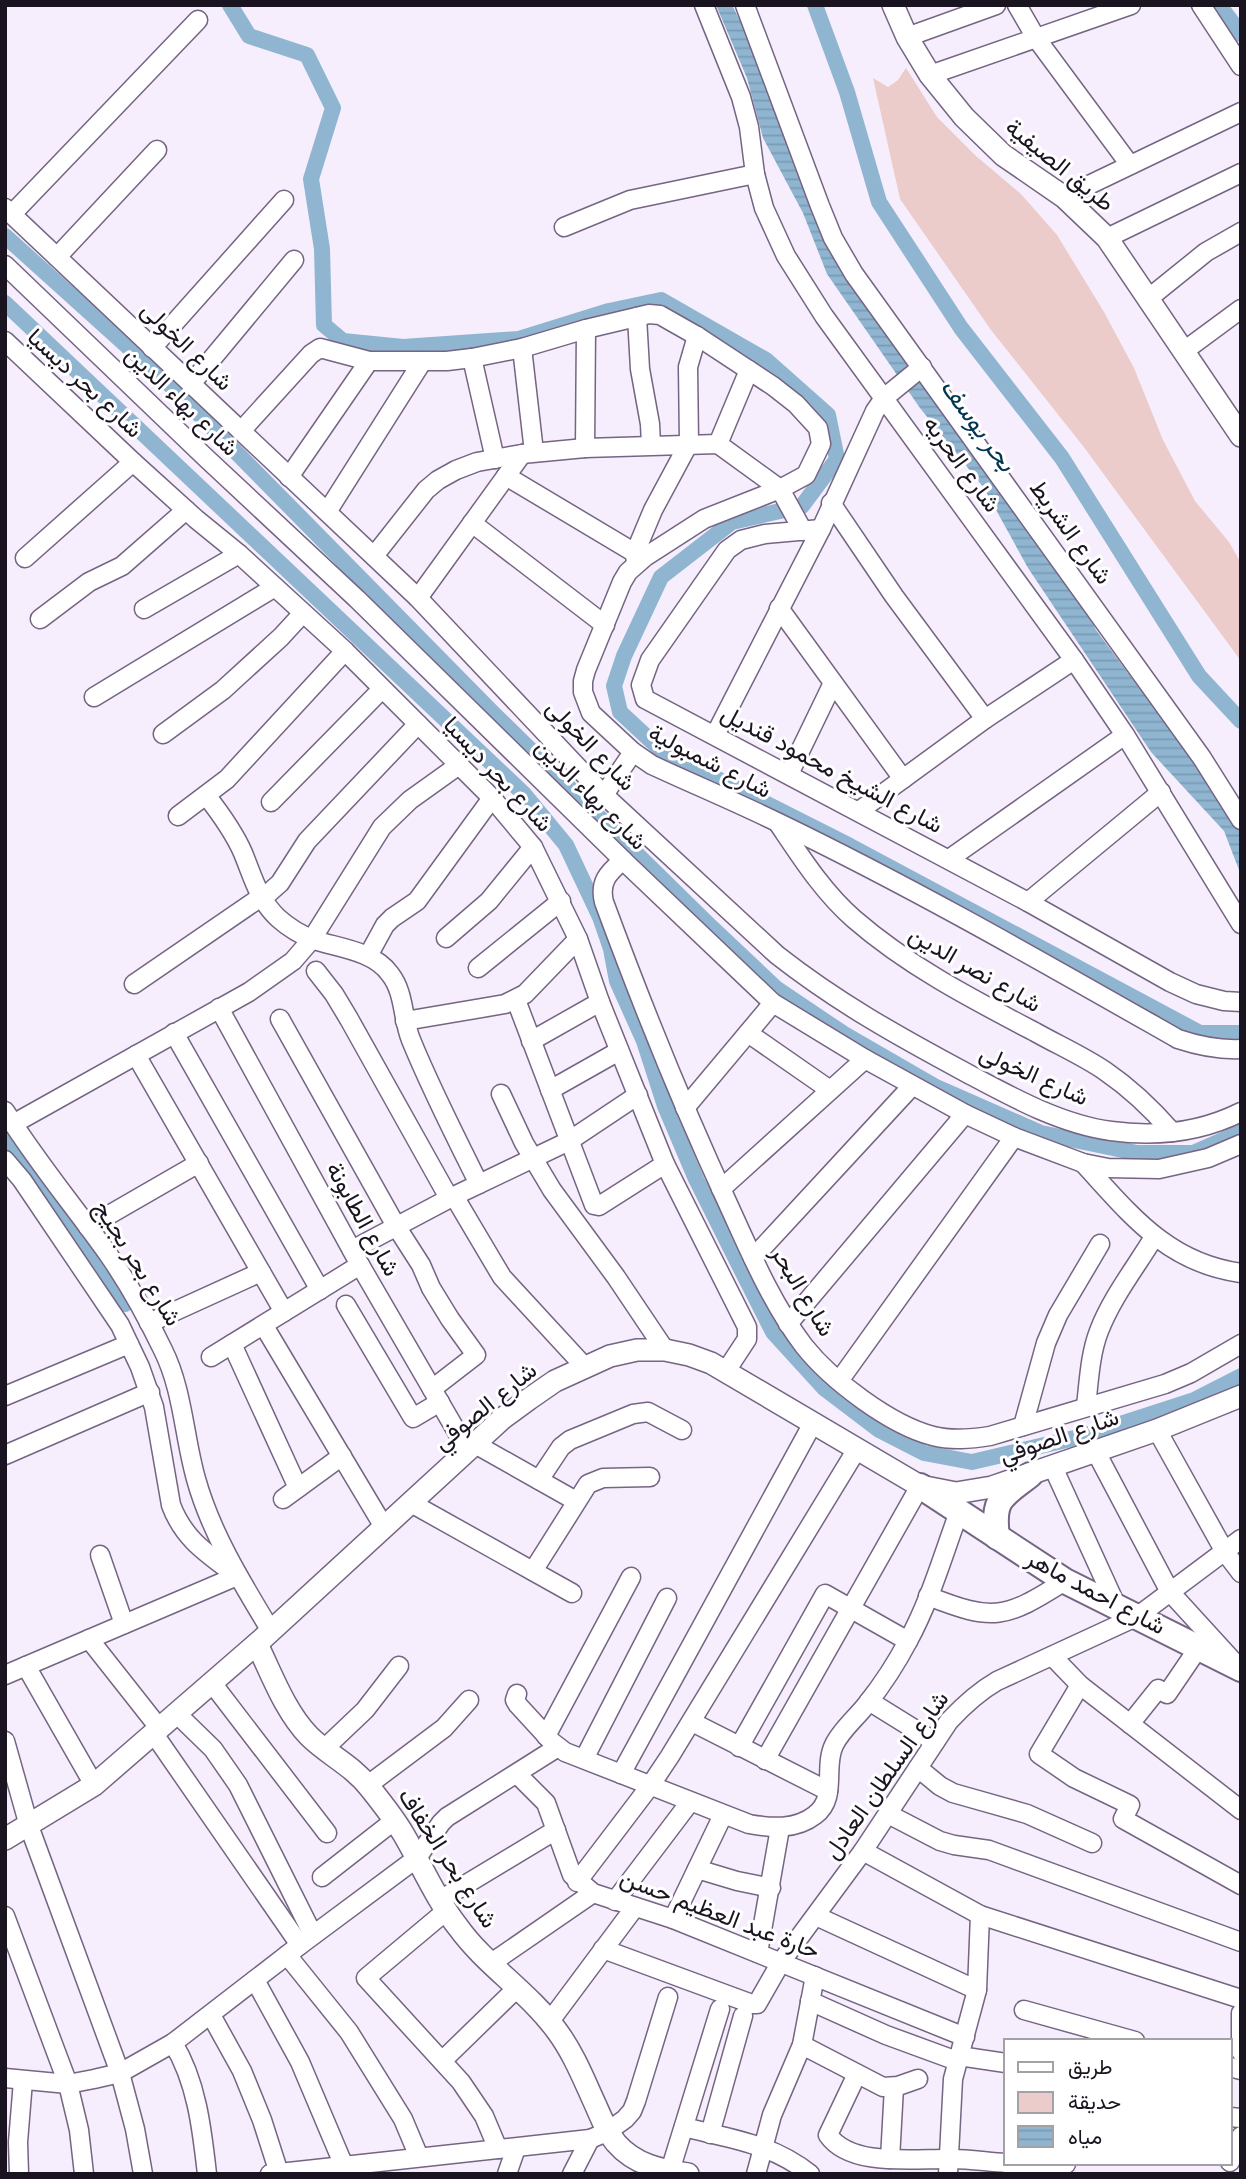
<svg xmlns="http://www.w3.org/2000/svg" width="1246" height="2179" font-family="'Times New Roman',Vazirmatn,serif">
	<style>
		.green { fill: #ebcccb }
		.water { fill: url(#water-rules) }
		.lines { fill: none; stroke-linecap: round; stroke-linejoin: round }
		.canal { stroke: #8fb5d1; stroke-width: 16 }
		.minor-casing { stroke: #756482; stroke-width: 21 }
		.tertiary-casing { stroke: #756482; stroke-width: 24 }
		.secondary-casing { stroke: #756482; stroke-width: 28 }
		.minor { stroke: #fff; stroke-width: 18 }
		.tertiary { stroke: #fff; stroke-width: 21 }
		.secondary { stroke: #fff; stroke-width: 24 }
		.labels { text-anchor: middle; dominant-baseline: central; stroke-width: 6; stroke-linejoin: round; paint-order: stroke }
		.street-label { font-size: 24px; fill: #1a1420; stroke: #fff }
		.water-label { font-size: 26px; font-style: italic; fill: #023551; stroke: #fff }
	</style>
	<defs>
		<pattern id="water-rules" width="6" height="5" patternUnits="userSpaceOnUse" patternTransform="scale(1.75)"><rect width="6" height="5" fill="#8fb5d1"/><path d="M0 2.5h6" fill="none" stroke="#7b9bb3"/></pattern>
	</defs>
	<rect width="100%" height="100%" fill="#f6eefc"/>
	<polygon class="green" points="906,68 937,117 976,156 1021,194 1057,235 1104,312 1134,368 1163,440 1195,501 1229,542 1241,563 1241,661 1083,446 991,330 900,199 873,78 888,87 898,80"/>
	<polygon class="water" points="716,5 732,5 769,77 819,222 1069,575 1096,630 1215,790 1241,829 1241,875 1224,831 1151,752 1028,568 984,488 920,408 827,274 803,213 763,138 747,78"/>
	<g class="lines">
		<g class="canal">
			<polyline points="230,5 249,36 307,55 333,108 311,179 322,249 324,325 343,341 403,347 519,339 609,311 661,300 766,360 828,415 837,459 802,506 732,522 661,577 624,656 614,686 620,712 662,751 850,846 1200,1033 1241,1033"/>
			<polyline points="815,5 847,92 879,202 961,328 1062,458 1199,676 1241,721"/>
			<polyline points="1219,5 1241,34"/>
			<polyline points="5,236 166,381 492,712 709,925 777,989 844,1034 934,1086 1041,1133 1137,1153 1193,1153 1241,1132"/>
			<polyline points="5,303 524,794 566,845 600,917 611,949 617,981 644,1041 665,1106 696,1179 736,1259 773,1332 825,1389 879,1430 924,1453 972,1462 1083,1436 1194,1400 1241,1376"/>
			<polyline points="5,1138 125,1304"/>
		</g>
		<defs>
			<g id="minor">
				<polyline points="704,5 741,97 749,127 755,174 764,208 786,256 824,316 1074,660 1125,735 1241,924"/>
				<polyline points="745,5 820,206 833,238 854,274 1202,758 1241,820"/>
				<polyline points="1017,5 1036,38 1130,165"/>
				<polyline points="1201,5 1241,66"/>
				<polyline points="907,37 996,5"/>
				<polyline points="930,75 1131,5"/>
				<polyline points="1064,197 1241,112"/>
				<path d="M 5,208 L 418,598 L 604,795 L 777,955 C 837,1002 896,1035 963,1071 C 1008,1095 1059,1124 1111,1131 C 1155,1137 1201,1132 1241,1112"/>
				<polyline points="12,214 198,20"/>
				<polyline points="564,227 630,200 755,174"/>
				<polyline points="1107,238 1241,173"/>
				<polyline points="57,257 157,150"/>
				<polyline points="5,265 205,457 357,599 628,865 773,1003 865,1059 965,1114 1014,1137 1083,1163 1108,1168 1159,1169 1208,1158 1241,1144"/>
				<polyline points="1149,298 1206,252 1241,232"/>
				<polyline points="637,317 640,369 650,424 651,445"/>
				<polyline points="5,341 133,462 196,519 239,554 345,651 492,798 533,847 578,939 600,1002 665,1164 747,1327 747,1339 726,1371"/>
				<polyline points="152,348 284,200"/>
				<polyline points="522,348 534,452"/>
				<polyline points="1184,351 1241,309"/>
				<polyline points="472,358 495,459"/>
				<polyline points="191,384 294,260"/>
				<path d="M 241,431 L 311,354 L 320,348 L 369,361 L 447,361 L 472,358 L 522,348 L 586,329 L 649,314 L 660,315 L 697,336 L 773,386 L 796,404 L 818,428 L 821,444 L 806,475 L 780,489 L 704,519 L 645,557 L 628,572 L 622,582 L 586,670 L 583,681 L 583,692 L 591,713 L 633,752 L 652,765 C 693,784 736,802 777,822 C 914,888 1046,964 1178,1039 C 1199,1046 1219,1050 1241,1049"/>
				<polyline points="718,444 749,370"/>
				<polyline points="585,448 586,329"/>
				<polyline points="506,476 635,553"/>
				<polyline points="289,477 369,361"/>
				<polyline points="831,503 894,596 985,719"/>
				<polyline points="327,512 422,362"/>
				<polyline points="472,523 605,625"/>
				<polyline points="821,529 765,534 741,540 727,550 650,660 641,685 645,699 1028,902 1170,982 1196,994 1224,1001 1241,1002"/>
				<polyline points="374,556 426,490 438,480 456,470 477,462 522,454 585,448 718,444 780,489 803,531"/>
				<polyline points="25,558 133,462"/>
				<polyline points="636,564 635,553 653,510 689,443 688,367 697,336"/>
				<polyline points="418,598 522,454"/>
				<polyline points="779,608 903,779"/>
				<polyline points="144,609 239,554"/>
				<polyline points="40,619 89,582 122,566 186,510"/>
				<polyline points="94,697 275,587"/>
				<polyline points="163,734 223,690 281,637 303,613"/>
				<polyline points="715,735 821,529 875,411 884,398 922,367"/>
				<polyline points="789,774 833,683"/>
				<path d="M 206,795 C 220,813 234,832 243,853 C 253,877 258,899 278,918 C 288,927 301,935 314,940 C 339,948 374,951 390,974 C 405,993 402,1018 411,1040 C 431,1089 455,1136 479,1184"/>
				<polyline points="604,795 633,752"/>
				<polyline points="271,802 382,689"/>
				<polyline points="859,811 985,719 1074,660"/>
				<polyline points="178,816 227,779 345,651"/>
				<path d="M 778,823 C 801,857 823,892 854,919 C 908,966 972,999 1035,1032 C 1058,1045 1083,1056 1105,1071 C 1130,1088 1152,1109 1172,1132"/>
				<polyline points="949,859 1125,735"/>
				<path d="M 623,860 C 608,873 599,882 604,902 C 642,1005 683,1107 729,1206 C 751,1254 772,1304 804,1346 C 831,1380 890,1425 933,1436 C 952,1441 971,1439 990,1436 L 1165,1384 L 1191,1373 L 1241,1344"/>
				<polyline points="262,899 280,883 307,841 418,724"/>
				<polyline points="1028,902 1161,792"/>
				<polyline points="446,938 489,901 533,847"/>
				<polyline points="368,956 385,925 392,918 417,901 492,798"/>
				<polyline points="478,968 561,901"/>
				<polyline points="316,971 334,994 349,1019 449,1198"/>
				<polyline points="134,984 261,897"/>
				<polyline points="516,1000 594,1205 599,1206 665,1164"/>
				<polyline points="219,1008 360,1265 468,1451"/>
				<polyline points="280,1019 396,1226 421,1265 431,1288 450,1319 476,1355 432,1389"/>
				<polyline points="405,1021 505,1004 525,994 578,939"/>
				<polyline points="174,1033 320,1290"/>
				<polyline points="748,1033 830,1090"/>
				<polyline points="531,1041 600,1002"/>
				<polyline points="136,1055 284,1312"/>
				<polyline points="550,1090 619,1051"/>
				<polyline points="501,1094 524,1143 552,1190 616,1277 665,1350"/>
				<polyline points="685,1108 773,1003"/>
				<path d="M 5,1111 C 36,1161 74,1206 108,1254 C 129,1284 147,1317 163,1350 C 183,1390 184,1437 196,1479 C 211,1533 242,1583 271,1631"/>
				<polyline points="13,1124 249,992 293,961 312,939 382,827 410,800 459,765"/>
				<path d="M 5,1160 L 22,1180 L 120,1325 L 140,1367 L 154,1407 L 171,1505 C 184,1540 208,1554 237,1576 L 5,1675"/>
				<path d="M 1083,1163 C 1130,1214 1167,1263 1241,1273"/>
				<polyline points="721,1189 865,1059"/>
				<polyline points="454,1196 502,1277 584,1366"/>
				<polyline points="88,1227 199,1163"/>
				<polyline points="352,1250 454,1196 569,1141 638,1095"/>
				<polyline points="753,1258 912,1086"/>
				<polyline points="346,1305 413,1418 440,1402"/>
				<polyline points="149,1323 261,1272"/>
				<polyline points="788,1324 965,1114"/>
				<polyline points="264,1326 384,1527"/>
				<polyline points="232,1344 298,1488"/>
				<polyline points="211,1357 360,1265"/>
				<polyline points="839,1381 1014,1137"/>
				<polyline points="5,1396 129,1344"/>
				<path d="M 1086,1406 C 1089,1381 1090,1354 1099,1331 C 1112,1297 1136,1267 1154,1237"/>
				<polyline points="1023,1426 1046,1343 1058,1315 1100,1244"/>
				<polyline points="1157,1430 1225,1552 1241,1573"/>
				<polyline points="475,1444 576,1501"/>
				<polyline points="1096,1452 1170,1592 1233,1661"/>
				<polyline points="5,1455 150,1392"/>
				<polyline points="1053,1467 1116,1605"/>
				<polyline points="539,1480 561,1447 570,1440 633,1414 648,1412 682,1430"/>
				<polyline points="283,1499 342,1456"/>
				<polyline points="411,1503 572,1593"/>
				<polyline points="100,1555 124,1624"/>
				<polyline points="533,1571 588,1484 603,1478 650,1477"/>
				<path d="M 928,1596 C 994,1622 1005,1619 1065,1581"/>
				<polyline points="89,1639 160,1729"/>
				<polyline points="1053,1657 1080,1685 1241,1810"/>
				<polyline points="26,1666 94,1785"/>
				<polyline points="212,1683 327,1833"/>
				<polyline points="1080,1685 1039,1754 1074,1778 1130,1805 1123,1819 1241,1885"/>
				<path d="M 517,1694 L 515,1700 L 518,1705 L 552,1742 L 565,1752 L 749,1824 C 771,1828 796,1830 815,1815 C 838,1798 823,1767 834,1745 C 841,1730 857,1717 867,1704 C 882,1685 897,1662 908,1641 C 930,1601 943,1555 959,1512"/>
				<polyline points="869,1701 935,1742"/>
				<polyline points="177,1714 213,1749 238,1785 313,1935"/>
				<polyline points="692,1722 828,1791"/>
				<polyline points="1130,1724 1158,1689 1167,1694 1199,1647"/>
				<polyline points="154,1734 300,1945"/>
				<polyline points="546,1736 631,1577"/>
				<polyline points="5,1741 29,1826 120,2073 135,2129 143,2174"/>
				<polyline points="739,1747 825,1594 908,1641"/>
				<polyline points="325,1748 365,1710 399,1666"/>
				<polyline points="584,1759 667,1598"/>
				<polyline points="765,1760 920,1486"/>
				<polyline points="918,1768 940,1786 953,1793 1027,1814 1092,1843"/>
				<polyline points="517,1774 546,1803 572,1875 593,1893 673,1919 965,2037"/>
				<polyline points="621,1774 813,1423"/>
				<polyline points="368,1785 444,1728 469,1700"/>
				<polyline points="888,1814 940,1841 954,1845 989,1850 1241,1942"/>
				<polyline points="863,1851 980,1915 1241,1999"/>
				<polyline points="697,1869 737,1881 771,1888"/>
				<polyline points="322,1877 395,1820"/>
				<polyline points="577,1882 650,1786 670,1756 857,1449"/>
				<polyline points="440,1900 556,1830"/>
				<polyline points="615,1901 690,1802"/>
				<polyline points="446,1911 366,1978 461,2082 484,2116 498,2149"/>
				<polyline points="5,1916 68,2084 79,2130 84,2174"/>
				<polyline points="816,1916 977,1990"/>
				<polyline points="673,1919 723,1815"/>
				<path d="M 603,1949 L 752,2004 L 757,2004 L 781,1962 L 863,1851 L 949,1721 C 964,1705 978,1692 997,1681 L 1138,1616 L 1241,1539"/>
				<polyline points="758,1953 780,1828"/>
				<polyline points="287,1955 349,2032 403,2119 419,2157"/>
				<polyline points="490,1964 593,1893"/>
				<polyline points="255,1980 300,2062 344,2166 345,2174"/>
				<polyline points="810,2001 886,2035 957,2061"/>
				<polyline points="1024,2010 1135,2041"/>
				<polyline points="1241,2013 1241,2052"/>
				<polyline points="211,2015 242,2071 262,2120 279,2173"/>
				<polyline points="550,2021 635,1907"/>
				<path d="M 173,2043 C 197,2082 202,2130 207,2174"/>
				<polyline points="802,2045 883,2087 898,2086 918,2079"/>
				<polyline points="959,2056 1006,2063"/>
				<polyline points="442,2061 517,1988"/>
				<polyline points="1230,2067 1241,2070"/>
				<path d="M 857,2074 L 828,2135 C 851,2168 916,2158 952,2159 C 970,2159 988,2162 1006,2163"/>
				<polyline points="5,2078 68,2084 94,2079 120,2073 173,2043 300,1945 417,1858 441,1823 447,1817 558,1747"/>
				<polyline points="1230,2117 1241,2118"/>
				<path d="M 684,2127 C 730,2139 771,2143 810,2174"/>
				<polyline points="710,2134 743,2016"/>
				<polyline points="890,2159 894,2087"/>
				<polyline points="1230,2162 1241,2136"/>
				<polyline points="1007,2163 1047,2166 1066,2164"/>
				<polyline points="670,2171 720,2009"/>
				<polyline points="19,2174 18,2142 23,2081"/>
				<polyline points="270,2174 590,2139 607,2132 625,2119 632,2111 636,2101 668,1997"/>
				<polyline points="507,2174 516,2148"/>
				<polyline points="572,2174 590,2139"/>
				<polyline points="756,2174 772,2115 802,2045 815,1976"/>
				<polyline points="948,2174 953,2079 977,1990 980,1915"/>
			</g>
			<g id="tertiary">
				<polyline points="893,5 907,37 930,75 964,117 1003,155 1064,197 1107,238 1241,436"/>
				<path d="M 257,1644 C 272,1675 285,1711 309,1736 C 328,1755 352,1765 370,1788 C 382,1803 394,1818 404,1835 C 422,1866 436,1899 458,1927 C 486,1966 529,1992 557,2031 C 574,2054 584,2080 596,2106 C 602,2120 607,2132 616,2143 C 635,2165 661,2170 688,2174"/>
				<polyline points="5,1839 94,1785 260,1641 503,1418 529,1399 555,1381 610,1356 637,1350 665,1350 689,1355 711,1363 920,1486 956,1493 992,1487 1157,1430 1241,1396"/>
			</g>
			<g id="secondary">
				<polyline points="920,1486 1065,1581 1241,1669"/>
				<path d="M 997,1537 C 992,1498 1002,1497 1030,1475"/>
			</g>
		</defs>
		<use href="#minor" class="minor-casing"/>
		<use href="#tertiary" class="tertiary-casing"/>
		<use href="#secondary" class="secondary-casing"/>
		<use href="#minor" class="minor"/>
		<use href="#tertiary" class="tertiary"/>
		<use href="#secondary" class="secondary"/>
	</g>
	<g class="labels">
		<g class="street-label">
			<text transform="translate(1060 165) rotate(39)">طريق الصيفية</text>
			<text transform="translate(187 346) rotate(44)">شارع الخولى</text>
			<text transform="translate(85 383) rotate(43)">شارع بحر ديسيا</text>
			<text transform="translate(182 401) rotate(44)">شارع بهاء الدين</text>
			<text transform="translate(962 464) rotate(54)">شارع الحريه</text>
			<text transform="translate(1071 532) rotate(54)">شارع الشريط</text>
			<text transform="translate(591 745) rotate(46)">شارع الخولى</text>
			<text transform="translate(710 761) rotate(27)">شارع شمبولية</text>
			<text transform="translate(832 769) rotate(28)">شارع الشيخ محمود قنديل</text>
			<text transform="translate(498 774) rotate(47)">شارع بحر ديسيا</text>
			<text transform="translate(591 794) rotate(45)">شارع بهاء الدين</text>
			<text transform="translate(975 969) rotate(30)">شارع نصر الدين</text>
			<text transform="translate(1034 1075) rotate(24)">شارع الخولى</text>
			<text transform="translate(363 1219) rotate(61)">شارع الطابونة</text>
			<text transform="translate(138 1263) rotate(58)">شارع بحر بجيج</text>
			<text transform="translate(803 1291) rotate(59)">شارع البحر</text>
			<text transform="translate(485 1406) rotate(-39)">شارع الصوفي</text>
			<text transform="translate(1059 1436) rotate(-19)">شارع الصوفي</text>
			<text transform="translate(1096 1592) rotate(28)">شارع احمد ماهر</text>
			<text transform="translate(886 1775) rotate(-55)">شارع السلطان العادل</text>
			<text transform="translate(448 1858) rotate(57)">شارع بحر الخفاف</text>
			<text transform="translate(720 1914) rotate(21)">حارة عبد العظيم حسن</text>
		</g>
		<g class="water-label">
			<text transform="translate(978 425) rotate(54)">بحر يوسف</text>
		</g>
	</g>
	<rect width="1246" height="2179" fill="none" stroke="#1a1420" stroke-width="14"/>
	<rect x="1004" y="2039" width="228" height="126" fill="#ffffff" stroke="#a3a1a6" stroke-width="2"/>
	<rect x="1018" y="2062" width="35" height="10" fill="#ffffff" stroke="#a3a1a6" stroke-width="2"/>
	<text x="1068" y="2074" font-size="21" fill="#1a1420">طريق</text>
	<rect x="1018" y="2092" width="35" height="21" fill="#ebcccb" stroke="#a3a1a6" stroke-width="2"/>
	<text x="1068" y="2109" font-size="21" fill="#1a1420">حديقة</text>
	<rect x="1018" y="2126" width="35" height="21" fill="url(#water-rules)" stroke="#a3a1a6" stroke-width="2"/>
	<text x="1068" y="2144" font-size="21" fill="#1a1420">مياه</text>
</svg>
